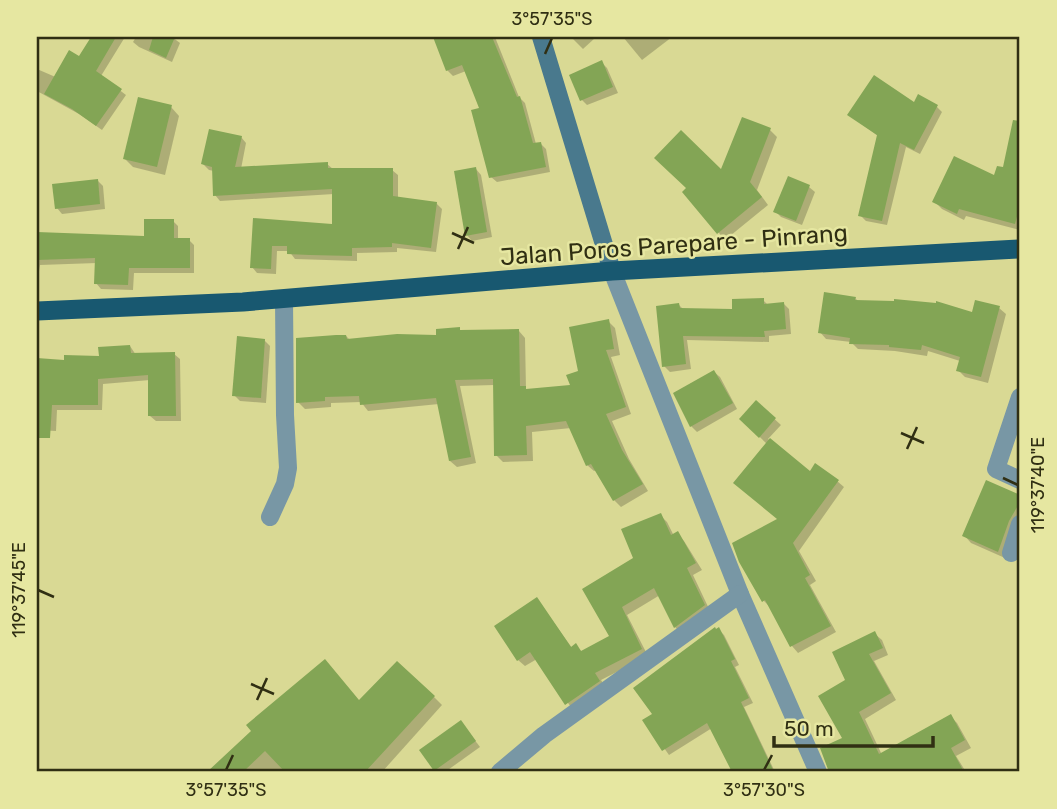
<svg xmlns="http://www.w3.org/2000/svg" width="1057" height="809" font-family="Rubik,sans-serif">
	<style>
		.shadow { fill: #0003 }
		.building { fill: #83a555 }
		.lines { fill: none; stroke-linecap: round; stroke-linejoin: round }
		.minor { stroke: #7897a5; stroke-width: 18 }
		.secondary { stroke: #49798d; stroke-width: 18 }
		.trunk { stroke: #185870; stroke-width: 19 }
		.ticks { fill: none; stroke: #302f13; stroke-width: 2.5 }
		.labels { text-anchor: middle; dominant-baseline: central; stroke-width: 5; stroke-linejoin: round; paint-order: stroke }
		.street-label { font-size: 24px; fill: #302f13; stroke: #e6e7a1 }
		.neatline { fill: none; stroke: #302f13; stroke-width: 2.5 }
		.ticks-label { font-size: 18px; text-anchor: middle; fill: #302f13 }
	</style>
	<rect width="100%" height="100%" fill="#d9d994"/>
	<g class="shadow">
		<polygon points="93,37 125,37 101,76 126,95 102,130 79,114 37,91 37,69 74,85 78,62"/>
		<polygon points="136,37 172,37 180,43 172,62 139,47 133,42"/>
		<polygon points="435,37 495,37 519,97 525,103 536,144 541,144 546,149 550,172 497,182 491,177 481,109 466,71 453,76 447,70"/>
		<polygon points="571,37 594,37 595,38 583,49"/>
		<polygon points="623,37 672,37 642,60"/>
		<polygon points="602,63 607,68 618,93 587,105 582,100"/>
		<polygon points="914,104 937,107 942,112 920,154 906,147 887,225 866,221 860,215 878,136 849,115"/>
		<polygon points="171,107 179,116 165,175 133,167 125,159"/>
		<polygon points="770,130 777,137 757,190 768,205 725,240 684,192 722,172"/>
		<polygon points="1013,131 1020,132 1020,230 966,216 964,220 942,209 934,201 995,177 1004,169"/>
		<polygon points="241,137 246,143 241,169 327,164 333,169 392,170 398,175 398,198 436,203 442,209 436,252 397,248 397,252 357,253 357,261 295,259 289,251 277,251 276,274 257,273 252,267 254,220 333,226 334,194 220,201 215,195 214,171 209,170 203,164"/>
		<polygon points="476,169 481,175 492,237 472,241 467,235"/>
		<polygon points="789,179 809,187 815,192 802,225 781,217 775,211"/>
		<polygon points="97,180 103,186 105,209 62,214 57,208"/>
		<polygon points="173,221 178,226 178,240 189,240 194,245 194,273 134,273 133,290 101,289 96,283 97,263 40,265 37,283 37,233 146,238"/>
		<polygon points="855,298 858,301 973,315 999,308 1006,314 988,383 965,377 958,370 960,361 928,351 927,356 895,351 858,349 851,342 826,339 820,332"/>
		<polygon points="763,300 768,305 783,303 789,309 791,334 769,336 769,342 687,340 691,369 670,372 664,366 679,305 684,310 734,311"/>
		<polygon points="608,321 615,328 620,355 611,357 631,414 612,421 629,459 648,491 621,507 614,500 597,470 594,471 587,465 571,428 532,432 533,461 503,462 496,455 494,385 460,386 476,463 457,467 450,461 439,404 368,411 361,402 331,403 331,407 305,409 298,402 346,336 350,340 438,336 459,329 462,332 519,331 525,338 526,389 528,391 572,386"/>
		<polygon points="264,340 270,346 266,403 240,401 234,395"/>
		<polygon points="130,346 136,355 174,354 180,359 181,421 156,421 150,416 150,380 103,384 102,410 57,410 56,431 37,430 37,360 66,362 101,357"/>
		<polygon points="714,372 720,377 737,409 697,432 691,426"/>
		<polygon points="756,402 781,425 768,439 810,473 837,481 844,487 799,551 816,581 810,585 836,632 798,653 792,646 771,608 764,601 741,561 779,520 767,444 741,419"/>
		<polygon points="987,482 1020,497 1020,523 1005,558 971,543 964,535"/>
		<polygon points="660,515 667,522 674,536 677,534 684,541 702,570 693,575 711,613 682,634 675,627 660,595 627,615 648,656 601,680 606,688 573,710 537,659 525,666 518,660 537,599 572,648 576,646 582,652 612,637 635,559"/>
		<polygon points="719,630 724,635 739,665 735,667 753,703 744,707 775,772 734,772 712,728 669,755 645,721 655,714"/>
		<polygon points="875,634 882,640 888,655 874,661 896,700 865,719 882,755 950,716 957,723 971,748 956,756 966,772 830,772 845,738 847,681"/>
		<polygon points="434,697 442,705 382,772 210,772 254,732"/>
		<polygon points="461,722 480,747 445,772 438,772 436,770"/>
	</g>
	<g class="building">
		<polygon points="91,37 116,37 96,71 122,89 96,126 72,109 44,94 69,50 79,56"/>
		<polygon points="153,37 175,37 166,58 149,50"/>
		<polygon points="433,37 492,37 517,97 520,96 533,143 541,142 546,167 489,178 471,110 479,108 462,65 446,71"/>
		<polygon points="602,60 613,87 580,101 569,75"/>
		<polygon points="874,75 914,102 918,94 938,105 914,150 900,143 882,221 858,216 877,135 847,115"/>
		<polygon points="138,97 172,105 157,167 123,159"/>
		<polygon points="742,117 771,128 750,182 762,197 717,234 682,192 686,188 654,158 681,130 721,169"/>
		<polygon points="1013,120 1020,121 1020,205 1015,224 959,209 957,214 932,202 954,156 994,175 997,166 1003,167"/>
		<polygon points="209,129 242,136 235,167 328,162 328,168 393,168 393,196 437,202 431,248 392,243 392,247 352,248 352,256 310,255 287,254 287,246 272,246 271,269 250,268 253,218 332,224 332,189 213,196 212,167 201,164"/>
		<polygon points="476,167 487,232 465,236 454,171"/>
		<polygon points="788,176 810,185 796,221 773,212"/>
		<polygon points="98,179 100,204 55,209 52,184"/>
		<polygon points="144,219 174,219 174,238 190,238 190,268 129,268 128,285 94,284 95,258 37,260 37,232 144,236"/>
		<polygon points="824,292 856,297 855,300 894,301 894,299 936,303 936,301 972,312 975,300 1000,306 981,377 956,371 960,357 922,345 921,350 889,347 889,345 849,344 850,338 818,333"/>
		<polygon points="764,298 764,304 784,302 786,329 764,331 765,337 683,336 686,364 662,367 656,306 679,303 680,308 732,309 732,299"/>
		<polygon points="609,319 614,349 606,350 626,407 606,414 622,450 643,484 613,501 591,464 586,466 566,421 526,426 527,455 494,456 493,379 455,380 471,457 449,461 436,398 360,405 359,396 325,397 325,401 296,403 296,338 336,335 346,335 347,339 397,334 436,335 436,329 460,327 460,330 519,329 520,386 526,386 526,389 570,385 566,375 578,371 569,327"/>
		<polygon points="237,336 265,339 261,398 232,396"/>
		<polygon points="130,345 131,353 175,352 176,416 148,416 148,375 98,379 98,405 52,405 50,438 37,438 37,358 64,360 64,355 99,356 98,347"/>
		<polygon points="714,370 733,403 690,427 673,393"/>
		<polygon points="756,400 776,418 759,438 739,419"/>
		<polygon points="770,438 810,471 815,463 839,480 793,543 810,575 805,578 831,626 790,647 765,600 762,602 739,562 732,543 777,519 733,483"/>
		<polygon points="986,480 1020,495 1020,502 1009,521 998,552 962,536"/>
		<polygon points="661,513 671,535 678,531 696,563 687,568 705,605 674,628 654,588 622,607 642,649 595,673 600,681 565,705 530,652 517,661 494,626 537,597 571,647 576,643 581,651 609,636 582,589 633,558 621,529"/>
		<polygon points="715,627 716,629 719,627 735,659 731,661 749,698 741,702 774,772 732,772 707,723 662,751 642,720 652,714 633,688"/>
		<polygon points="875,631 883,648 869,654 891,693 859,712 879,754 951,714 965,740 951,748 964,772 829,772 820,748 842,738 818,696 845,680 832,652"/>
		<polygon points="325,659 359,700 397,661 435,696 365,772 285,772 265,751 243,772 207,772 251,731 246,725"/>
		<polygon points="461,720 476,741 434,771 419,750"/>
	</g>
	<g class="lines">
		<g class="minor">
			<polyline points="612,271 740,594 818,772"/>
			<polyline points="1020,397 996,469 1020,480"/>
			<polyline points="270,517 285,484 288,468 285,415 284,299"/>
			<polyline points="1011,553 1020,524"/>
			<polyline points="500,772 544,735 740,594"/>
		</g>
		<polyline class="secondary" points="541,37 612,271"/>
		<polyline class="trunk" points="37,311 243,302 612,271 1020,249"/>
	</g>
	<path class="ticks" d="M 545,54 L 552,38M 452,233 L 474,243M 458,249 L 468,227M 901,433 L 924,443M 907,449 L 917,427M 1003,478 L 1018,485M 38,590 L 54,597M 251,684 L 274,694M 257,700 L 267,678M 226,770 L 233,755M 764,770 L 772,755"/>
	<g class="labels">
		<g class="street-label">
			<text transform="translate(674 245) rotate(-4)">Jalan Poros Parepare - Pinrang</text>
		</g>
	</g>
	<rect width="1057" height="809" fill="none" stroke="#e6e7a1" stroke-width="77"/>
	<path d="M774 736v10h159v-10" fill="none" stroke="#302f13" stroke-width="3.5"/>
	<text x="784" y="736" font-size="21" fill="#302f13" stroke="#e6e7a1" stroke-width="5" paint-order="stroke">50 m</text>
	<rect x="38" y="38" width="980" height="732" class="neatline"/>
	<g class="ticks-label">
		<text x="552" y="25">3°57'35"S</text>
		<text transform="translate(1038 485) rotate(-90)" y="6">119°37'40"E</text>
		<text transform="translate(19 590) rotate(-90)" y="6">119°37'45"E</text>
		<text x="226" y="796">3°57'35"S</text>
		<text x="764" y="796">3°57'30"S</text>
	</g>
</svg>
